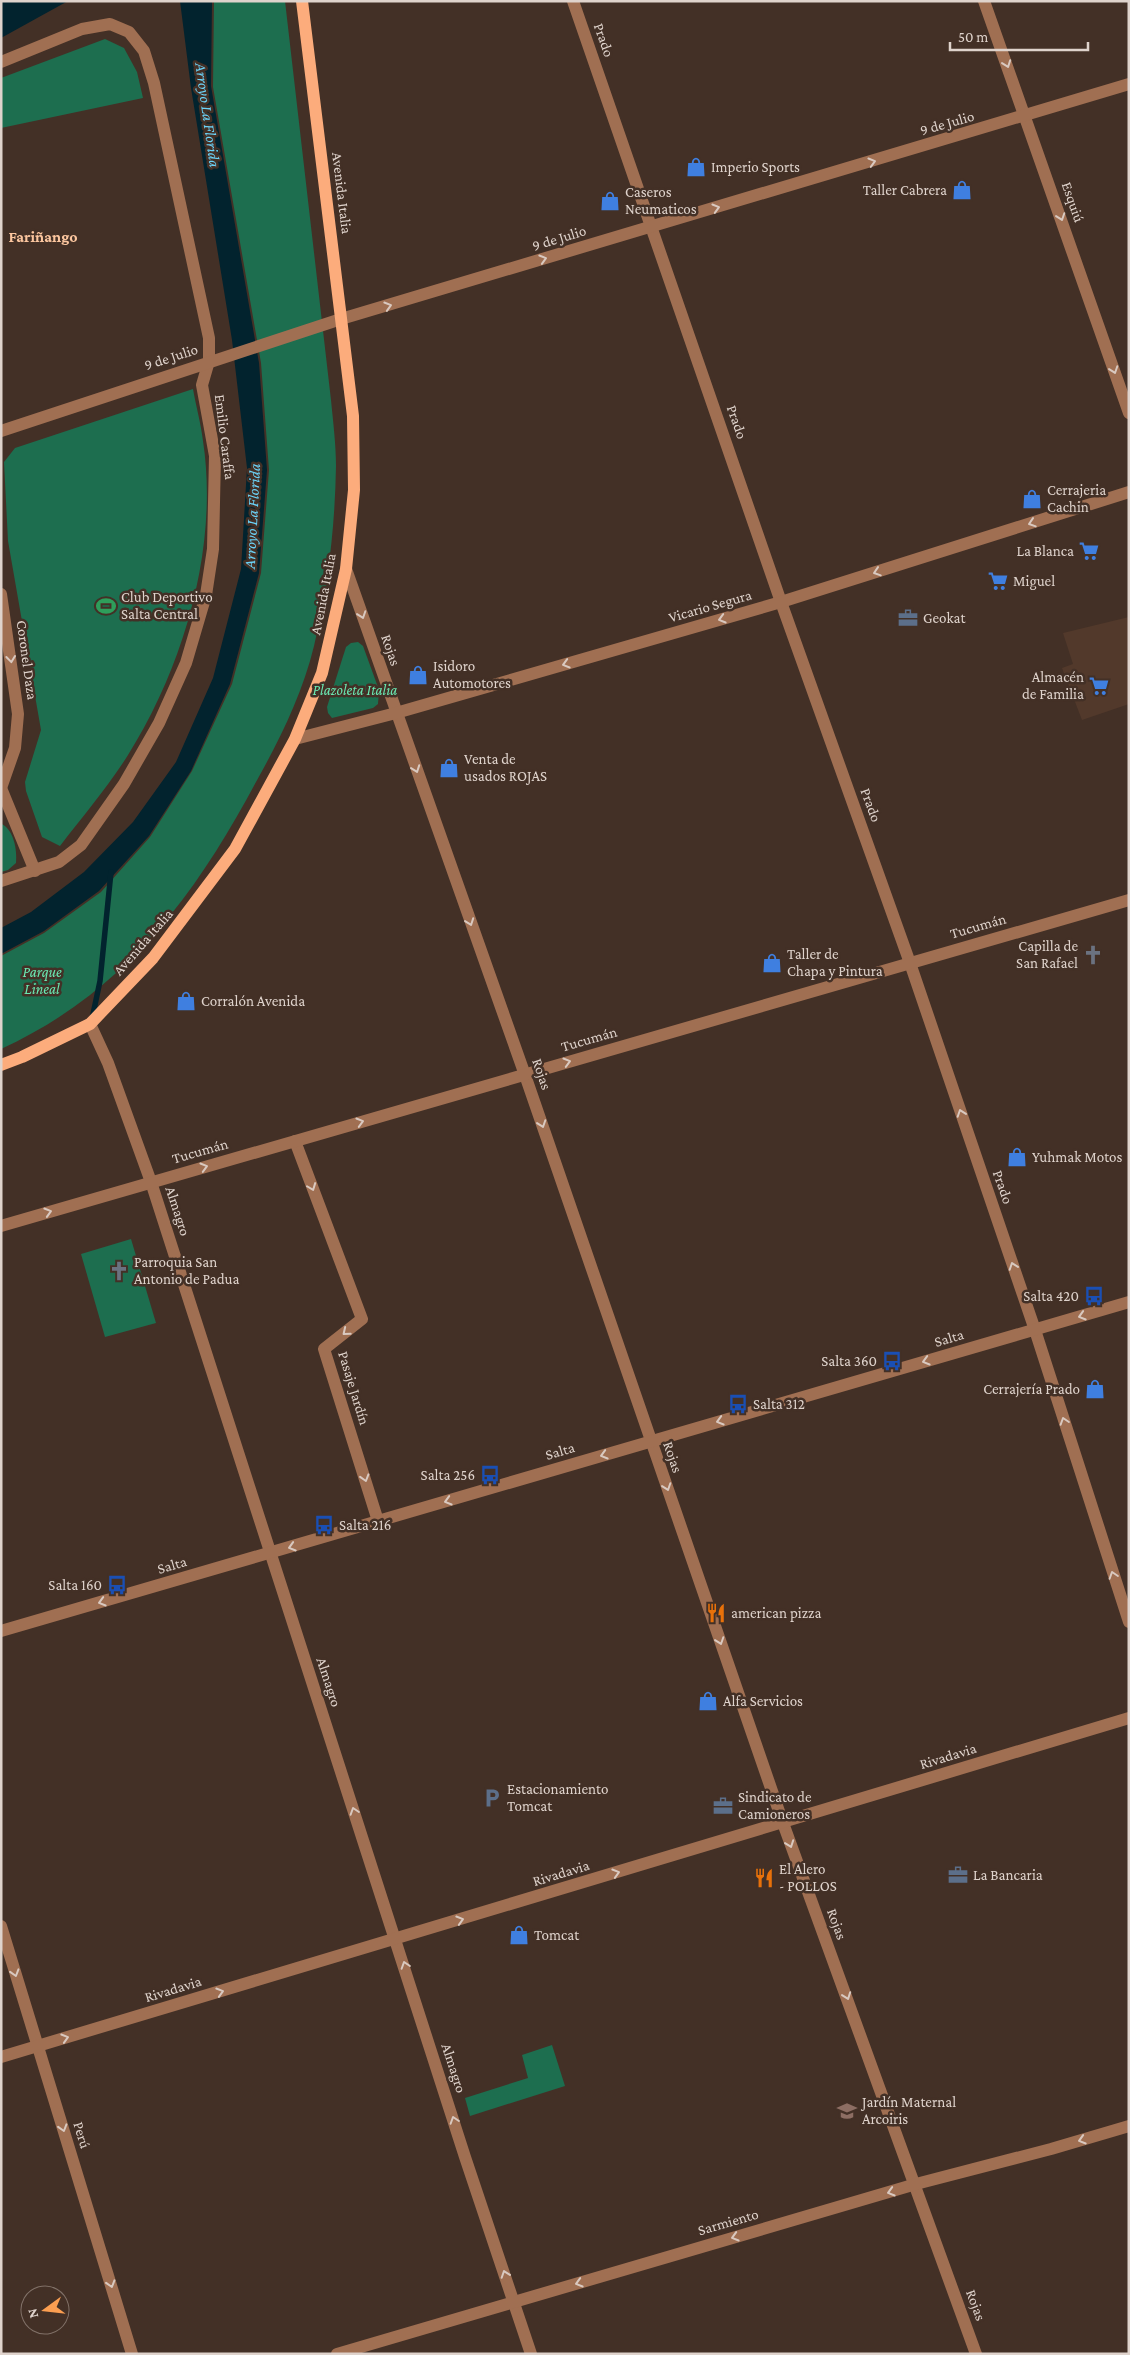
<svg xmlns="http://www.w3.org/2000/svg" width="1130" height="2355" font-family="'Crimson Pro',serif">
	<style>
		.built { fill: #52392b }
		.green { fill: #1d6e4f }
		.water { fill: #02232e }
		.lines { fill: none; stroke-linecap: round; stroke-linejoin: round }
		.stream { stroke: #02232e; stroke-width: 5.5 }
		.minor { stroke: #a06f52; stroke-width: 12 }
		.major { stroke: #fcac7c; stroke-width: 12 }
		.oneway { stroke: #d9c9c0 }
		.labels { text-anchor: middle; dominant-baseline: central; stroke-width: 5; stroke-linejoin: round; paint-order: stroke }
		.street-label { font-size: 15px; fill: #dfd3cc; stroke: #433026 }
		.poi-label { font-size: 15px; fill: #dfd3cc; stroke: #433026; text-anchor: start }
		.park-label { font-size: 15px; font-style: italic; fill: #6ae9b3; stroke: #433026 }
		.water-label { font-size: 16px; font-style: italic; fill: #6bd3f8; stroke: #433026 }
		.neighbourhood-label { font-size: 16px; font-weight: bold; fill: #fcc69f; stroke: #433026 }
	</style>
	<rect width="100%" height="100%" fill="#433026"/>
	<polygon class="built" points="1129,617 1129,704 1082,720 1062,668 1073,664 1063,633"/>
	<g class="green">
		<path d="M 214,1 L 285,1 L 331,400 C 333,421 336,444 336,466 C 335,527 328,587 314,646 C 302,695 280,739 256,782 C 194,898 123,993 1,1049 L 1,956 L 44,933 L 101,892 L 150,837 L 192,771 L 232,684 L 261,573 L 269,470 L 261,363 L 213,87 Z"/>
		<polygon points="105,39 124,48 137,72 143,98 1,128 1,78"/>
		<path d="M 193,389 C 196,406 201,424 203,441 C 219,546 184,666 128,755 C 108,787 83,816 60,846 L 42,837 L 26,791 L 25,782 L 41,730 L 8,541 L 4,462 L 15,448 Z"/>
		<polygon points="358,642 363,646 379,690 378,704 373,708 332,718 328,713 327,707 346,647 351,643"/>
		<path d="M 2,824 C 14,831 17,849 16,863 L 8,870 L 1,872 Z"/>
		<polygon points="131,1239 156,1323 105,1337 81,1254"/>
		<polygon points="552,2045 565,2086 470,2116 465,2098 528,2078 522,2055"/>
	</g>
	<g class="water">
		<polygon points="1,1 68,1 1,38"/>
		<polygon points="180,1 212,1 211,86 259,363 267,470 259,573 230,684 191,771 149,836 99,891 44,931 1,954 1,928 31,912 84,872 133,822 176,762 213,678 241,569 247,468 232,340 191,88"/>
	</g>
	<g class="lines">
		<polyline class="stream" points="92,1019 100,981 111,872"/>
		<g class="minor">
			<polyline points="573,1 781,602 910,963 1035,1330 1129,1622"/>
			<polyline points="984,1 1129,413"/>
			<polyline points="1,62 82,29 110,24 129,32 144,51 154,83 209,338 209,361 202,385 215,456 213,549 206,595 186,663 159,723 124,784 81,845 59,862 1,881"/>
			<polyline points="1,431 341,319 1129,84"/>
			<polyline points="346,569 525,1075 783,1823 976,2354"/>
			<polyline points="1,594 18,714 15,748 1,788"/>
			<polyline points="295,739 396,713 781,602 1129,492"/>
			<polyline points="1,788 35,871"/>
			<polyline points="90,1024 108,1063 151,1182 465,2157 531,2354"/>
			<polyline points="295,1141 362,1319 324,1349 378,1521"/>
			<polyline points="1,1226 1129,900"/>
			<polyline points="1,1631 1129,1302"/>
			<polyline points="1,1926 132,2354"/>
			<polyline points="1,2057 1129,1718"/>
			<polyline points="337,2354 916,2184 1051,2149 1129,2126"/>
		</g>
		<polyline class="major" points="1,1065 22,1057 90,1024 153,958 235,849 295,739 322,673 346,569 354,490 353,416 302,1"/>
	</g>
	<defs><path id="oneway-chevron" d="M-2-3.5L2.5 0L-2 3.5" fill="none" stroke-width="1.6" stroke-linecap="round" stroke-linejoin="round" transform="scale(1.25)"/></defs>
	<g class="oneway">
		<use href="#oneway-chevron" transform="translate(1007 64) rotate(70)"/>
		<use href="#oneway-chevron" transform="translate(872 162) rotate(-16)"/>
		<use href="#oneway-chevron" transform="translate(716 208) rotate(-16)"/>
		<use href="#oneway-chevron" transform="translate(1061 217) rotate(71)"/>
		<use href="#oneway-chevron" transform="translate(543 259) rotate(-17)"/>
		<use href="#oneway-chevron" transform="translate(388 306) rotate(-17)"/>
		<use href="#oneway-chevron" transform="translate(1114 370) rotate(71)"/>
		<use href="#oneway-chevron" transform="translate(1032 523) rotate(162)"/>
		<use href="#oneway-chevron" transform="translate(877 572) rotate(162)"/>
		<use href="#oneway-chevron" transform="translate(362 615) rotate(71)"/>
		<use href="#oneway-chevron" transform="translate(722 619) rotate(164)"/>
		<use href="#oneway-chevron" transform="translate(11 659) rotate(83)"/>
		<use href="#oneway-chevron" transform="translate(566 664) rotate(164)"/>
		<use href="#oneway-chevron" transform="translate(416 769) rotate(70)"/>
		<use href="#oneway-chevron" transform="translate(470 922) rotate(70)"/>
		<use href="#oneway-chevron" transform="translate(567 1062) rotate(-16)"/>
		<use href="#oneway-chevron" transform="translate(961 1113) rotate(-109)"/>
		<use href="#oneway-chevron" transform="translate(360 1122) rotate(-16)"/>
		<use href="#oneway-chevron" transform="translate(542 1124) rotate(71)"/>
		<use href="#oneway-chevron" transform="translate(204 1167) rotate(-16)"/>
		<use href="#oneway-chevron" transform="translate(312 1187) rotate(69)"/>
		<use href="#oneway-chevron" transform="translate(48 1212) rotate(-17)"/>
		<use href="#oneway-chevron" transform="translate(1013 1266) rotate(-109)"/>
		<use href="#oneway-chevron" transform="translate(1082 1316) rotate(163)"/>
		<use href="#oneway-chevron" transform="translate(346 1332) rotate(141)"/>
		<use href="#oneway-chevron" transform="translate(926 1361) rotate(164)"/>
		<use href="#oneway-chevron" transform="translate(720 1421) rotate(164)"/>
		<use href="#oneway-chevron" transform="translate(1064 1421) rotate(-108)"/>
		<use href="#oneway-chevron" transform="translate(604 1455) rotate(164)"/>
		<use href="#oneway-chevron" transform="translate(365 1478) rotate(73)"/>
		<use href="#oneway-chevron" transform="translate(667 1487) rotate(71)"/>
		<use href="#oneway-chevron" transform="translate(448 1501) rotate(164)"/>
		<use href="#oneway-chevron" transform="translate(292 1547) rotate(163)"/>
		<use href="#oneway-chevron" transform="translate(1113 1575) rotate(-108)"/>
		<use href="#oneway-chevron" transform="translate(102 1602) rotate(164)"/>
		<use href="#oneway-chevron" transform="translate(720 1641) rotate(71)"/>
		<use href="#oneway-chevron" transform="translate(354 1811) rotate(-108)"/>
		<use href="#oneway-chevron" transform="translate(790 1844) rotate(70)"/>
		<use href="#oneway-chevron" transform="translate(616 1873) rotate(-17)"/>
		<use href="#oneway-chevron" transform="translate(460 1920) rotate(-17)"/>
		<use href="#oneway-chevron" transform="translate(405 1965) rotate(-108)"/>
		<use href="#oneway-chevron" transform="translate(15 1973) rotate(73)"/>
		<use href="#oneway-chevron" transform="translate(220 1992) rotate(-17)"/>
		<use href="#oneway-chevron" transform="translate(847 1996) rotate(70)"/>
		<use href="#oneway-chevron" transform="translate(65 2038) rotate(-17)"/>
		<use href="#oneway-chevron" transform="translate(454 2120) rotate(-108)"/>
		<use href="#oneway-chevron" transform="translate(63 2128) rotate(73)"/>
		<use href="#oneway-chevron" transform="translate(1082 2140) rotate(163)"/>
		<use href="#oneway-chevron" transform="translate(891 2192) rotate(164)"/>
		<use href="#oneway-chevron" transform="translate(735 2237) rotate(164)"/>
		<use href="#oneway-chevron" transform="translate(505 2274) rotate(-109)"/>
		<use href="#oneway-chevron" transform="translate(579 2283) rotate(164)"/>
		<use href="#oneway-chevron" transform="translate(111 2284) rotate(73)"/>
	</g>
	<defs>
		<symbol id="shop-bare" viewBox="-9 -9 18 18"><path d="M-5-2.5h2.3a2.7 3.5 0 0 1 5.4 0H5L5.5 6h-11ZM-1.5-2.5h3a1.5 2.3 0 0 0-3 0Z" fill="#3f7fe0" stroke="#433026" stroke-width="2.5" paint-order="stroke"/></symbol>
		<symbol id="supermarket-bare" viewBox="-9 -9 18 18"><path d="M-6-5.5h2.5l.6 2H6L4.5 2H-2.5L-4.4-4H-6ZM-1.5 3.2a1.3 1.3 0 1 0 .1 0ZM3 3.2a1.3 1.3 0 1 0 .1 0Z" fill="#3f7fe0" stroke="#433026" stroke-width="2.5" paint-order="stroke"/></symbol>
		<symbol id="stadium-bare" viewBox="-9 -9 18 18"><path d="M0-5a6.5 5 0 1 0 0 10a6.5 5 0 1 0 0-10ZM-3.5-1.8h7v3.6h-7Z" fill="#2e9e5b" stroke="#433026" stroke-width="2.5" paint-order="stroke"/></symbol>
		<symbol id="office-bare" viewBox="-9 -9 18 18"><path d="M-6-3h4V-5.5h4V-3h4V5H-6ZM-1-4.5V-3h2v-1.5ZM-6 0V1H6V0Z" fill="#5c6f8a" stroke="#433026" stroke-width="2.5" paint-order="stroke"/></symbol>
		<symbol id="church-bare" viewBox="-9 -9 18 18"><path d="M-1.2-6h2.4v3.5h3.3v2.4h-3.3V6h-2.4V-.1h-3.3v-2.4h3.3Z" fill="#6b7280" stroke="#433026" stroke-width="2.5" paint-order="stroke"/></symbol>
		<symbol id="bus-bare" viewBox="-9 -9 18 18"><path d="M-5-6H5V4H4V6H2V4H-2V6H-4V4H-5ZM-3.5-4V0h7V-4ZM-3.5 1.2v1.5H-2V1.2ZM2 1.2v1.5H3.5V1.2Z" fill="#1a4fb4" stroke="#433026" stroke-width="2.5" paint-order="stroke"/></symbol>
		<symbol id="restaurant-bare" viewBox="-9 -9 18 18"><path d="M-5-6h1v4h1v-4h1v4h1v-4h1v5L-1.5 .5V6h-2V.5L-5-1ZM5-6V6H3V1.5H1.5Q1.5-4 5-6Z" fill="#e8710a" stroke="#433026" stroke-width="2.5" paint-order="stroke"/></symbol>
		<symbol id="parking-bare" viewBox="-9 -9 18 18"><path d="M-3.5-5.5H1a3.5 3.5 0 0 1 0 7H-1V5.5H-3.5ZM-1-3.4V-.6H.8a1.4 1.4 0 0 0 0-2.8Z" fill="#5c6f8a" stroke="#433026" stroke-width="2.5" paint-order="stroke"/></symbol>
		<symbol id="school-bare" viewBox="-9 -9 18 18"><path d="M0-5L7-2L0 1L-7-2ZM-4 1L0 2.5L4 1V4Q0 6-4 4Z" fill="#8d6e63" stroke="#433026" stroke-width="2.5" paint-order="stroke"/></symbol>
	</defs>
	<g fill-rule="evenodd">
		<use href="#shop-bare" x="682" y="153" width="28" height="28"/>
		<use href="#shop-bare" x="948" y="176" width="28" height="28"/>
		<use href="#shop-bare" x="596" y="187" width="28" height="28"/>
		<use href="#shop-bare" x="1018" y="485" width="28" height="28"/>
		<use href="#supermarket-bare" x="1075" y="537" width="28" height="28"/>
		<use href="#supermarket-bare" x="984" y="567" width="28" height="28"/>
		<use href="#stadium-bare" x="92" y="592" width="28" height="28"/>
		<use href="#office-bare" x="894" y="604" width="28" height="28"/>
		<use href="#shop-bare" x="404" y="661" width="28" height="28"/>
		<use href="#supermarket-bare" x="1085" y="672" width="28" height="28"/>
		<use href="#shop-bare" x="435" y="754" width="28" height="28"/>
		<use href="#church-bare" x="1079" y="941" width="28" height="28"/>
		<use href="#shop-bare" x="758" y="949" width="28" height="28"/>
		<use href="#shop-bare" x="172" y="987" width="28" height="28"/>
		<use href="#shop-bare" x="1003" y="1143" width="28" height="28"/>
		<use href="#church-bare" x="105" y="1257" width="28" height="28"/>
		<use href="#bus-bare" x="1080" y="1282" width="28" height="28"/>
		<use href="#bus-bare" x="878" y="1347" width="28" height="28"/>
		<use href="#shop-bare" x="1081" y="1375" width="28" height="28"/>
		<use href="#bus-bare" x="724" y="1390" width="28" height="28"/>
		<use href="#bus-bare" x="476" y="1461" width="28" height="28"/>
		<use href="#bus-bare" x="310" y="1511" width="28" height="28"/>
		<use href="#bus-bare" x="103" y="1571" width="28" height="28"/>
		<use href="#restaurant-bare" x="702" y="1599" width="28" height="28"/>
		<use href="#shop-bare" x="694" y="1687" width="28" height="28"/>
		<use href="#parking-bare" x="478" y="1784" width="28" height="28"/>
		<use href="#office-bare" x="709" y="1792" width="28" height="28"/>
		<use href="#office-bare" x="944" y="1861" width="28" height="28"/>
		<use href="#restaurant-bare" x="750" y="1864" width="28" height="28"/>
		<use href="#shop-bare" x="505" y="1921" width="28" height="28"/>
		<use href="#school-bare" x="833" y="2097" width="28" height="28"/>
	</g>
	<g class="labels">
		<g class="street-label">
			<text transform="translate(604 40) rotate(71)">Prado</text>
			<text transform="translate(947 123) rotate(-16)">9 de Julio</text>
			<text transform="translate(342 193) rotate(83)">Avenida Italia</text>
			<text transform="translate(1073 202) rotate(71)">Esquiú</text>
			<text transform="translate(559 238) rotate(-17)">9 de Julio</text>
			<text transform="translate(171 357) rotate(-18)">9 de Julio</text>
			<text transform="translate(737 422) rotate(71)">Prado</text>
			<text transform="translate(225 437) rotate(83)">Emilio Caraffa</text>
			<text transform="translate(323 594) rotate(-79)">Avenida Italia</text>
			<text transform="translate(710 606) rotate(-16)">Vicario Segura</text>
			<text transform="translate(391 650) rotate(71)">Rojas</text>
			<text transform="translate(27 660) rotate(82)">Coronel Daza</text>
			<text transform="translate(871 805) rotate(70)">Prado</text>
			<text transform="translate(978 926) rotate(-16)">Tucumán</text>
			<text transform="translate(143 942) rotate(-49)">Avenida Italia</text>
			<text transform="translate(589 1039) rotate(-16)">Tucumán</text>
			<text transform="translate(542 1074) rotate(71)">Rojas</text>
			<text transform="translate(200 1151) rotate(-16)">Tucumán</text>
			<text transform="translate(1003 1187) rotate(71)">Prado</text>
			<text transform="translate(178 1211) rotate(72)">Almagro</text>
			<text transform="translate(949 1338) rotate(-16)">Salta</text>
			<text transform="translate(354 1388) rotate(73)">Pasaje Jardín</text>
			<text transform="translate(560 1451) rotate(-16)">Salta</text>
			<text transform="translate(673 1457) rotate(71)">Rojas</text>
			<text transform="translate(172 1565) rotate(-16)">Salta</text>
			<text transform="translate(329 1682) rotate(72)">Almagro</text>
			<text transform="translate(948 1756) rotate(-17)">Rivadavia</text>
			<text transform="translate(561 1873) rotate(-17)">Rivadavia</text>
			<text transform="translate(837 1924) rotate(70)">Rojas</text>
			<text transform="translate(173 1989) rotate(-17)">Rivadavia</text>
			<text transform="translate(454 2068) rotate(72)">Almagro</text>
			<text transform="translate(82 2135) rotate(73)">Perú</text>
			<text transform="translate(728 2222) rotate(-16)">Sarmiento</text>
			<text transform="translate(976 2305) rotate(70)">Rojas</text>
		</g>
		<g class="poi-label">
			<text x="711" y="167">Imperio Sports</text>
			<text x="947" y="190" text-anchor="end">Taller Cabrera</text>
			<text x="625" y="192">Caseros<tspan x="625" dy="17">Neumaticos</tspan></text>
			<text x="1047" y="490">Cerrajeria<tspan x="1047" dy="17">Cachin</tspan></text>
			<text x="1074" y="551" text-anchor="end">La Blanca</text>
			<text x="1013" y="581">Miguel</text>
			<text x="121" y="597">Club Deportivo<tspan x="121" dy="17">Salta Central</tspan></text>
			<text x="923" y="618">Geokat</text>
			<text x="433" y="666">Isidoro<tspan x="433" dy="17">Automotores</tspan></text>
			<text x="1084" y="677" text-anchor="end">Almacén<tspan x="1084" dy="17">de Familia</tspan></text>
			<text x="464" y="759">Venta de<tspan x="464" dy="17">usados ROJAS</tspan></text>
			<text x="1078" y="946" text-anchor="end">Capilla de<tspan x="1078" dy="17">San Rafael</tspan></text>
			<text x="787" y="954">Taller de<tspan x="787" dy="17">Chapa y Pintura</tspan></text>
			<text x="201" y="1001">Corralón Avenida</text>
			<text x="1032" y="1157">Yuhmak Motos</text>
			<text x="134" y="1262">Parroquia San<tspan x="134" dy="17">Antonio de Padua</tspan></text>
			<text x="1079" y="1296" text-anchor="end">Salta 420</text>
			<text x="877" y="1361" text-anchor="end">Salta 360</text>
			<text x="1080" y="1389" text-anchor="end">Cerrajería Prado</text>
			<text x="753" y="1404">Salta 312</text>
			<text x="475" y="1475" text-anchor="end">Salta 256</text>
			<text x="339" y="1525">Salta 216</text>
			<text x="102" y="1585" text-anchor="end">Salta 160</text>
			<text x="731" y="1613">american pizza</text>
			<text x="723" y="1701">Alfa Servicios</text>
			<text x="507" y="1789">Estacionamiento<tspan x="507" dy="17">Tomcat</tspan></text>
			<text x="738" y="1797">Sindicato de<tspan x="738" dy="17">Camioneros</tspan></text>
			<text x="779" y="1869">El Alero<tspan x="779" dy="17">- POLLOS</tspan></text>
			<text x="973" y="1875">La Bancaria</text>
			<text x="534" y="1935">Tomcat</text>
			<text x="862" y="2102">Jardín Maternal<tspan x="862" dy="17">Arcoiris</tspan></text>
		</g>
		<g class="park-label">
			<text x="355" y="690">Plazoleta Italia</text>
			<text x="42" y="972">Parque<tspan x="42" dy="17">Lineal</tspan></text>
		</g>
		<g class="water-label">
			<text transform="translate(208 115) rotate(82)">Arroyo La Florida</text>
			<text transform="translate(252 516) rotate(-87)">Arroyo La Florida</text>
		</g>
		<g class="neighbourhood-label">
			<text x="43" y="236">Fariñango</text>
		</g>
	</g>
	<rect width="1130" height="2355" fill="none" stroke="#dfd3cc" stroke-width="5"/>
	<g transform="translate(45 2310) rotate(255)"><circle r="24" fill="#433026" stroke="#817168"/>
	<path d="M0-4L9 19L0 12L-9 19Z" fill="#fb9e51"/>
	<text y="-8" font-size="14" font-weight="bold" text-anchor="middle" fill="#dfd3cc">N</text>
	</g>
	<path d="M950 42v8h138v-8" fill="none" stroke="#dfd3cc" stroke-width="2.5"/>
	<text x="958" y="42" font-size="15" fill="#dfd3cc" stroke="#433026" stroke-width="4" paint-order="stroke">50 m</text>
</svg>
